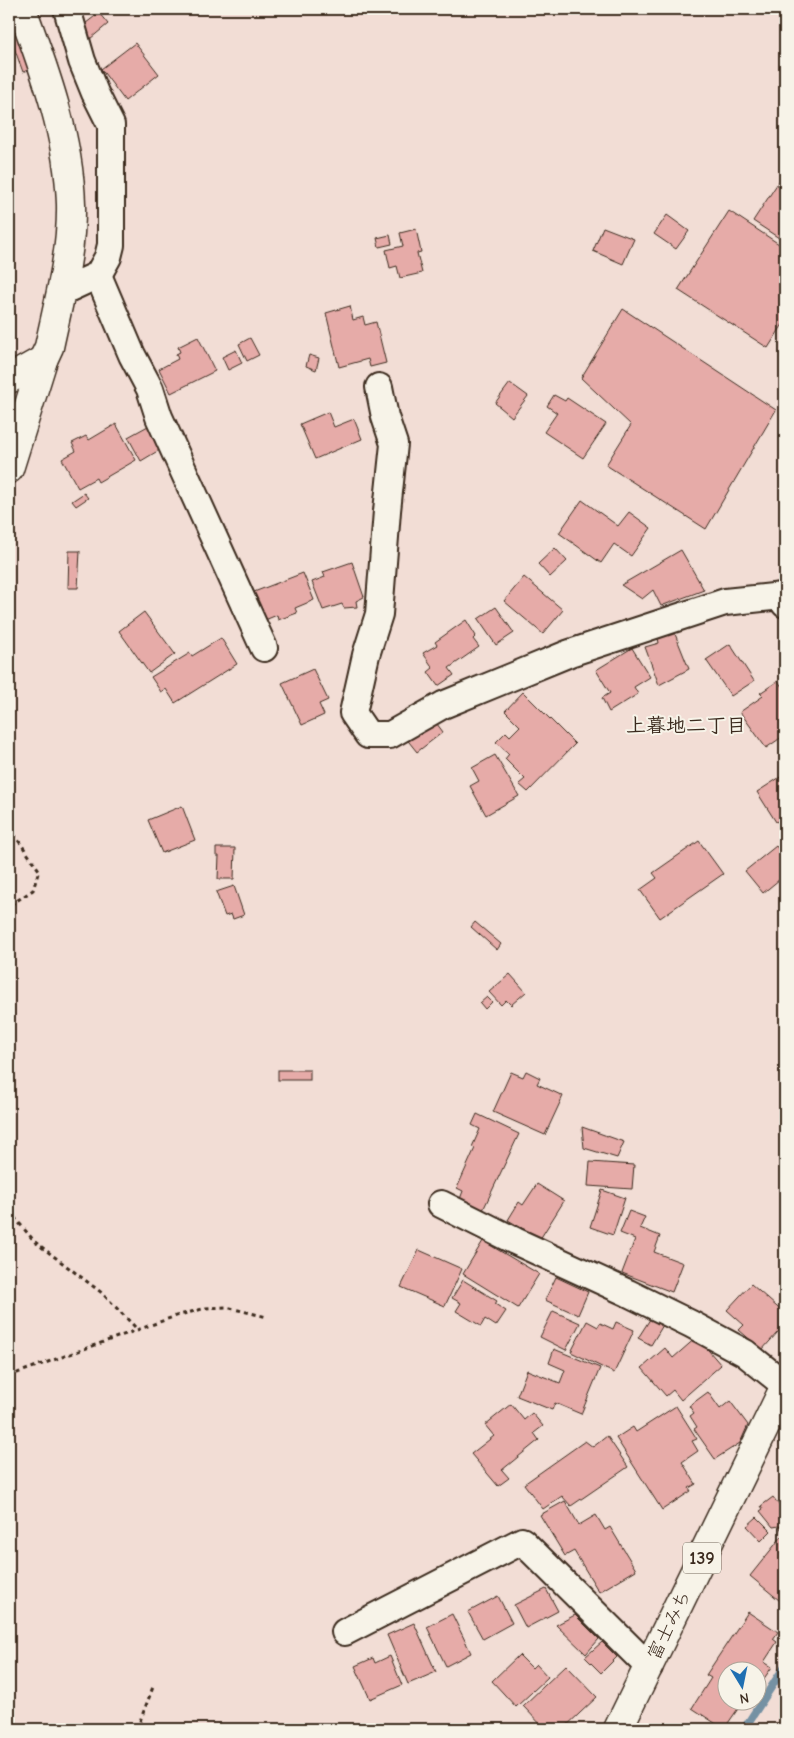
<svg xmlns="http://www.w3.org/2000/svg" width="794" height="1738" font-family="'Comic Neue','Klee One',sans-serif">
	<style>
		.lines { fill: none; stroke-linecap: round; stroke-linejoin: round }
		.stream { stroke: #7491a3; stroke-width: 8 }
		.building { fill: #e6aba8; stroke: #3b2a1e }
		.minor-casing { stroke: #3b2a1e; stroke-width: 30 }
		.major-casing { stroke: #3b2a1e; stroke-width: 31 }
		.highway-casing { stroke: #3b2a1e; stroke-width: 31 }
		.path { stroke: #3b2a1e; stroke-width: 3; stroke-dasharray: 4 4; stroke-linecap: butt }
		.minor { stroke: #f7f3e8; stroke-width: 26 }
		.major { stroke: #f7f3e8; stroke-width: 28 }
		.highway { stroke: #f7f3e8; stroke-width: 28 }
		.labels { text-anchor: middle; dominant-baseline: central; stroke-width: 4; stroke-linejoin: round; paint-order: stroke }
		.shield { fill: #f7f3e8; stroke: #73665b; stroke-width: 1 }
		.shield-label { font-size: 18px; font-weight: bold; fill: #3b2a1e }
		.street-label { font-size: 19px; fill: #3b2a1e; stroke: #f7f3e8 }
		.neighbourhood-label { font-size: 20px; font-weight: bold; fill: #3b2a1e; stroke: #f7f3e8 }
	</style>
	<rect width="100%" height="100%" fill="#f2ddd5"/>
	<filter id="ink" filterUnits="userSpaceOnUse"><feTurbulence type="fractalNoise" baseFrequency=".02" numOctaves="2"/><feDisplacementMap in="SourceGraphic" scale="10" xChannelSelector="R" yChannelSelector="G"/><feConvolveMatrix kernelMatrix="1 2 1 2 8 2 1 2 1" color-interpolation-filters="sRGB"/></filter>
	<g filter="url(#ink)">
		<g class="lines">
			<polyline class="stream" points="744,1729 785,1666"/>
		</g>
		<g class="building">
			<polygon points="99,13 108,24 90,39 81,27"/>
			<polygon points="16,32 31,69 23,72 9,34"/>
			<polygon points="135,43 159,74 125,101 101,69"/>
			<polygon points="785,172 785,235 782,240 753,221"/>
			<polygon points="729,211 785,248 785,321 768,348 678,290"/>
			<polygon points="667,215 689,231 676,249 654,234"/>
			<polygon points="603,227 634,239 623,264 593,251"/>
			<polygon points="416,229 421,252 417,253 422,273 400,278 397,266 390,268 386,250 403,246 400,233"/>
			<polygon points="390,235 392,244 379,247 377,238"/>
			<polygon points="350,306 353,320 363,317 365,325 376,322 386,363 370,367 368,359 339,367 326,313"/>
			<polygon points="623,309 776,410 706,529 606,465 631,425 581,378"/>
			<polygon points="198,337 215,371 171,393 159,369 178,359 176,354 180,352 178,347"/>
			<polygon points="250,338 259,355 247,361 239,344"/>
			<polygon points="236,350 242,363 228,370 222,357"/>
			<polygon points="309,355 319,358 316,370 306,366"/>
			<polygon points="510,383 528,396 512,417 495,403"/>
			<polygon points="554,395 565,401 567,398 606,424 583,458 544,432 557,413 547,406"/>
			<polygon points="328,412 334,427 354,419 362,439 315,459 300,424"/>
			<polygon points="116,424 136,460 98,482 96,478 78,488 62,459 76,451 72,443 86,436 89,440"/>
			<polygon points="148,426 161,449 141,461 128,437"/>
			<polygon points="84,493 88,498 76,506 72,501"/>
			<polygon points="582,500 618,526 629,512 651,528 631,556 614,544 601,563 559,533"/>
			<polygon points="555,548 567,561 550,577 538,564"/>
			<polygon points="681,550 704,590 661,606 653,590 642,599 621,585"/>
			<polygon points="69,551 80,551 78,588 68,588"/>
			<polygon points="352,562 364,597 356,601 357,607 344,608 342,604 323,610 312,582 325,577 323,572"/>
			<polygon points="303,573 314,600 295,608 297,613 278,620 277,615 265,620 254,592"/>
			<polygon points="524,577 563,610 543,634 504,601"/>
			<polygon points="496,607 514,633 496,645 478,619"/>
			<polygon points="144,612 175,654 149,673 119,631"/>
			<polygon points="466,620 476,636 473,639 479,647 449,668 454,675 438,686 428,672 433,668 423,653 437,645 435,642"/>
			<polygon points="671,624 689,669 659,685 645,647 659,643 656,629"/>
			<polygon points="221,638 237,664 175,703 166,689 161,692 151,677 190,653 192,656"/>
			<polygon points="730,644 754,681 731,696 706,660"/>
			<polygon points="632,648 650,677 634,687 638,694 609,712 602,698 610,693 596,670"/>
			<polygon points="313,669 328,700 319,704 324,715 302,725 282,683"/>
			<polygon points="778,681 785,691 785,735 766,748 740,712 763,696 760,693"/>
			<polygon points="523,692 575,744 528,792 519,784 525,779 505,759 509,754 496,742 506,732 510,736 520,726 505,711"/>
			<polygon points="431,716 443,732 417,752 405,737"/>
			<polygon points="495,755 519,796 486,815 470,786 479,781 472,768"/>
			<polygon points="785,774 785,816 776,822 757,792"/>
			<polygon points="182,806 195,840 162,853 148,820"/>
			<polygon points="699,841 723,874 660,918 640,890 657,878 653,873"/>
			<polygon points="776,846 785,857 785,875 763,893 745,871"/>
			<polygon points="216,848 235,848 234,879 218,879 219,856 216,856"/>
			<polygon points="234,886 244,915 233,919 231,914 225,916 216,892"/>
			<polygon points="475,922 501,944 497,950 471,927"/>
			<polygon points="510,974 526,992 511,1005 506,1000 501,1005 489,992"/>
			<polygon points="487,997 492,1002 485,1009 480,1003"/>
			<rect x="278" y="1070" width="32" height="10"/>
			<polygon points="526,1071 540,1078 537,1084 563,1096 545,1135 493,1112 511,1072 523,1077"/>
			<polygon points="477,1114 519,1134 483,1210 460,1199 463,1191 457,1188 475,1148 472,1147 480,1129 472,1125"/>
			<polygon points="582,1127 624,1142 617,1158 584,1148"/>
			<polygon points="590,1162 634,1165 632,1189 588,1186"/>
			<polygon points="537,1184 564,1201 540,1239 508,1220 519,1202 523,1205"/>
			<polygon points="602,1190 625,1198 613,1235 590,1227"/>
			<polygon points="629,1211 645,1217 640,1228 660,1236 654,1252 683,1263 672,1292 622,1273 635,1239 620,1233"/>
			<polygon points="483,1241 539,1274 518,1308 463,1274"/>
			<polygon points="419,1250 462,1269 445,1306 401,1287"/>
			<polygon points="556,1277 588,1292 578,1315 545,1300"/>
			<polygon points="463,1280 497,1301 495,1304 506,1311 496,1326 485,1319 481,1326 456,1311 461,1303 452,1298"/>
			<polygon points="751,1284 785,1314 785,1324 762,1350 739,1330 744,1325 727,1310"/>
			<polygon points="553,1311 580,1323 566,1350 540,1337"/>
			<polygon points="654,1313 666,1320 651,1345 638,1338"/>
			<polygon points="587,1321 598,1327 600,1323 613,1329 616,1322 634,1330 614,1373 571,1352"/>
			<polygon points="697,1337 721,1365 681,1400 673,1390 666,1396 642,1368 665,1348 673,1358"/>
			<polygon points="554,1349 600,1368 581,1414 555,1403 552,1410 517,1396 527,1370 560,1383 565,1370 549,1363"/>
			<polygon points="708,1392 720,1409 730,1401 748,1425 740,1443 715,1459 694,1429 697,1427 690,1416 694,1413 689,1406"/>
			<polygon points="511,1404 524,1420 532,1413 543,1426 534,1433 539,1440 502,1470 509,1478 498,1486 471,1454 494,1436 485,1425"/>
			<polygon points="676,1406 697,1439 692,1441 698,1451 682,1462 696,1484 689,1488 691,1491 662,1510 616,1438 633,1427 636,1432"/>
			<polygon points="607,1436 628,1467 571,1506 562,1496 543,1509 524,1484 585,1441 593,1447"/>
			<polygon points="773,1497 785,1513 785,1535 779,1526 773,1527 760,1511 763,1509 761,1506"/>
			<polygon points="565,1501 579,1525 596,1515 605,1530 610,1527 636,1570 599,1592 574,1551 565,1556 540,1515"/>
			<polygon points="757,1517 771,1531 761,1541 747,1526"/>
			<polygon points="782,1536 785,1539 785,1605 750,1576"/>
			<polygon points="546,1589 558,1611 526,1628 514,1605"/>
			<polygon points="498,1596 512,1623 483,1639 468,1612"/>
			<polygon points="748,1612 778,1632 773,1639 777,1642 764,1662 772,1667 756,1690 756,1670 726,1670 726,1700 744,1700 724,1729 692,1708 711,1678 706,1675"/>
			<polygon points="452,1614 471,1653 446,1666 427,1627"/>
			<polygon points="575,1615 599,1639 586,1654 556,1625"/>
			<polygon points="414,1623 436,1672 408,1684 387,1635"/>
			<polygon points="602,1642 617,1657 601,1673 585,1657"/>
			<polygon points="519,1655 532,1668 536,1664 548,1677 516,1707 492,1681"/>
			<polygon points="390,1656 402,1685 370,1699 355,1666 373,1658 375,1663"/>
			<polygon points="566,1665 597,1697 563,1729 545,1729 523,1706"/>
		</g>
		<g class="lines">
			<defs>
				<g id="minor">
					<polyline points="98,275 132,355 150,389 159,417 264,648"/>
					<polyline points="61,292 98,275 108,257 111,245 111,125 95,93 82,61 67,9"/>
					<polyline points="379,387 385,417 394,444 387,511 379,614 366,655 353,713 368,735 390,735 443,705 570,653 725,602 782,596 785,604"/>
					<polyline points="441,1204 515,1241 628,1293 691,1324 745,1353 785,1385"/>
					<polyline points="345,1632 522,1541 649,1667"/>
				</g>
				<g id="major">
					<polyline points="9,379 43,360"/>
					<path d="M 9,469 L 43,360 L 49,347 C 59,300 72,252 71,204 C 69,137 45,71 22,9"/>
				</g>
				<polyline id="highway" points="618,1729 785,1386"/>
			</defs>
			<use href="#minor" class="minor-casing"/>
			<use href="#major" class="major-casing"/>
			<use href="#highway" class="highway-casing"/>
			<g class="path">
				<polyline points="9,827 39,870 33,890 9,906"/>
				<polyline points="9,1211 35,1242 102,1293 138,1330"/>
				<polyline points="9,1376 176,1316 206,1308 226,1307 267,1317"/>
				<polyline points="137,1729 153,1687"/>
			</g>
			<use href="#minor" class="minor"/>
			<use href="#major" class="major"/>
			<use href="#highway" class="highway"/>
		</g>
	</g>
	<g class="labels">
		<rect class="shield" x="683" y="1542.5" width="38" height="31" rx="4"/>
		<g class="shield-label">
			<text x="702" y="1558">139</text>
		</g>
		<g class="street-label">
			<text transform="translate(669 1625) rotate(-64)">富士みち</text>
		</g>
		<g class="neighbourhood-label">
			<text x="686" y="725">上暮地二丁目</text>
		</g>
	</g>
	<rect width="794" height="1738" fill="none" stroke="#f7f3e8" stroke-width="30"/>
	<rect x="15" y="15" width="764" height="1708" fill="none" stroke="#3b2a1e" stroke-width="2" filter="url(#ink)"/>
	<g transform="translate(742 1686) rotate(170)"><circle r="24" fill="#f7f3e8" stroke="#aca397"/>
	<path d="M0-4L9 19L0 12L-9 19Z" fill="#1f6fb2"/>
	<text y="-8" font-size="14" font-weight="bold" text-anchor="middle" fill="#3b2a1e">N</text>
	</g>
</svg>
